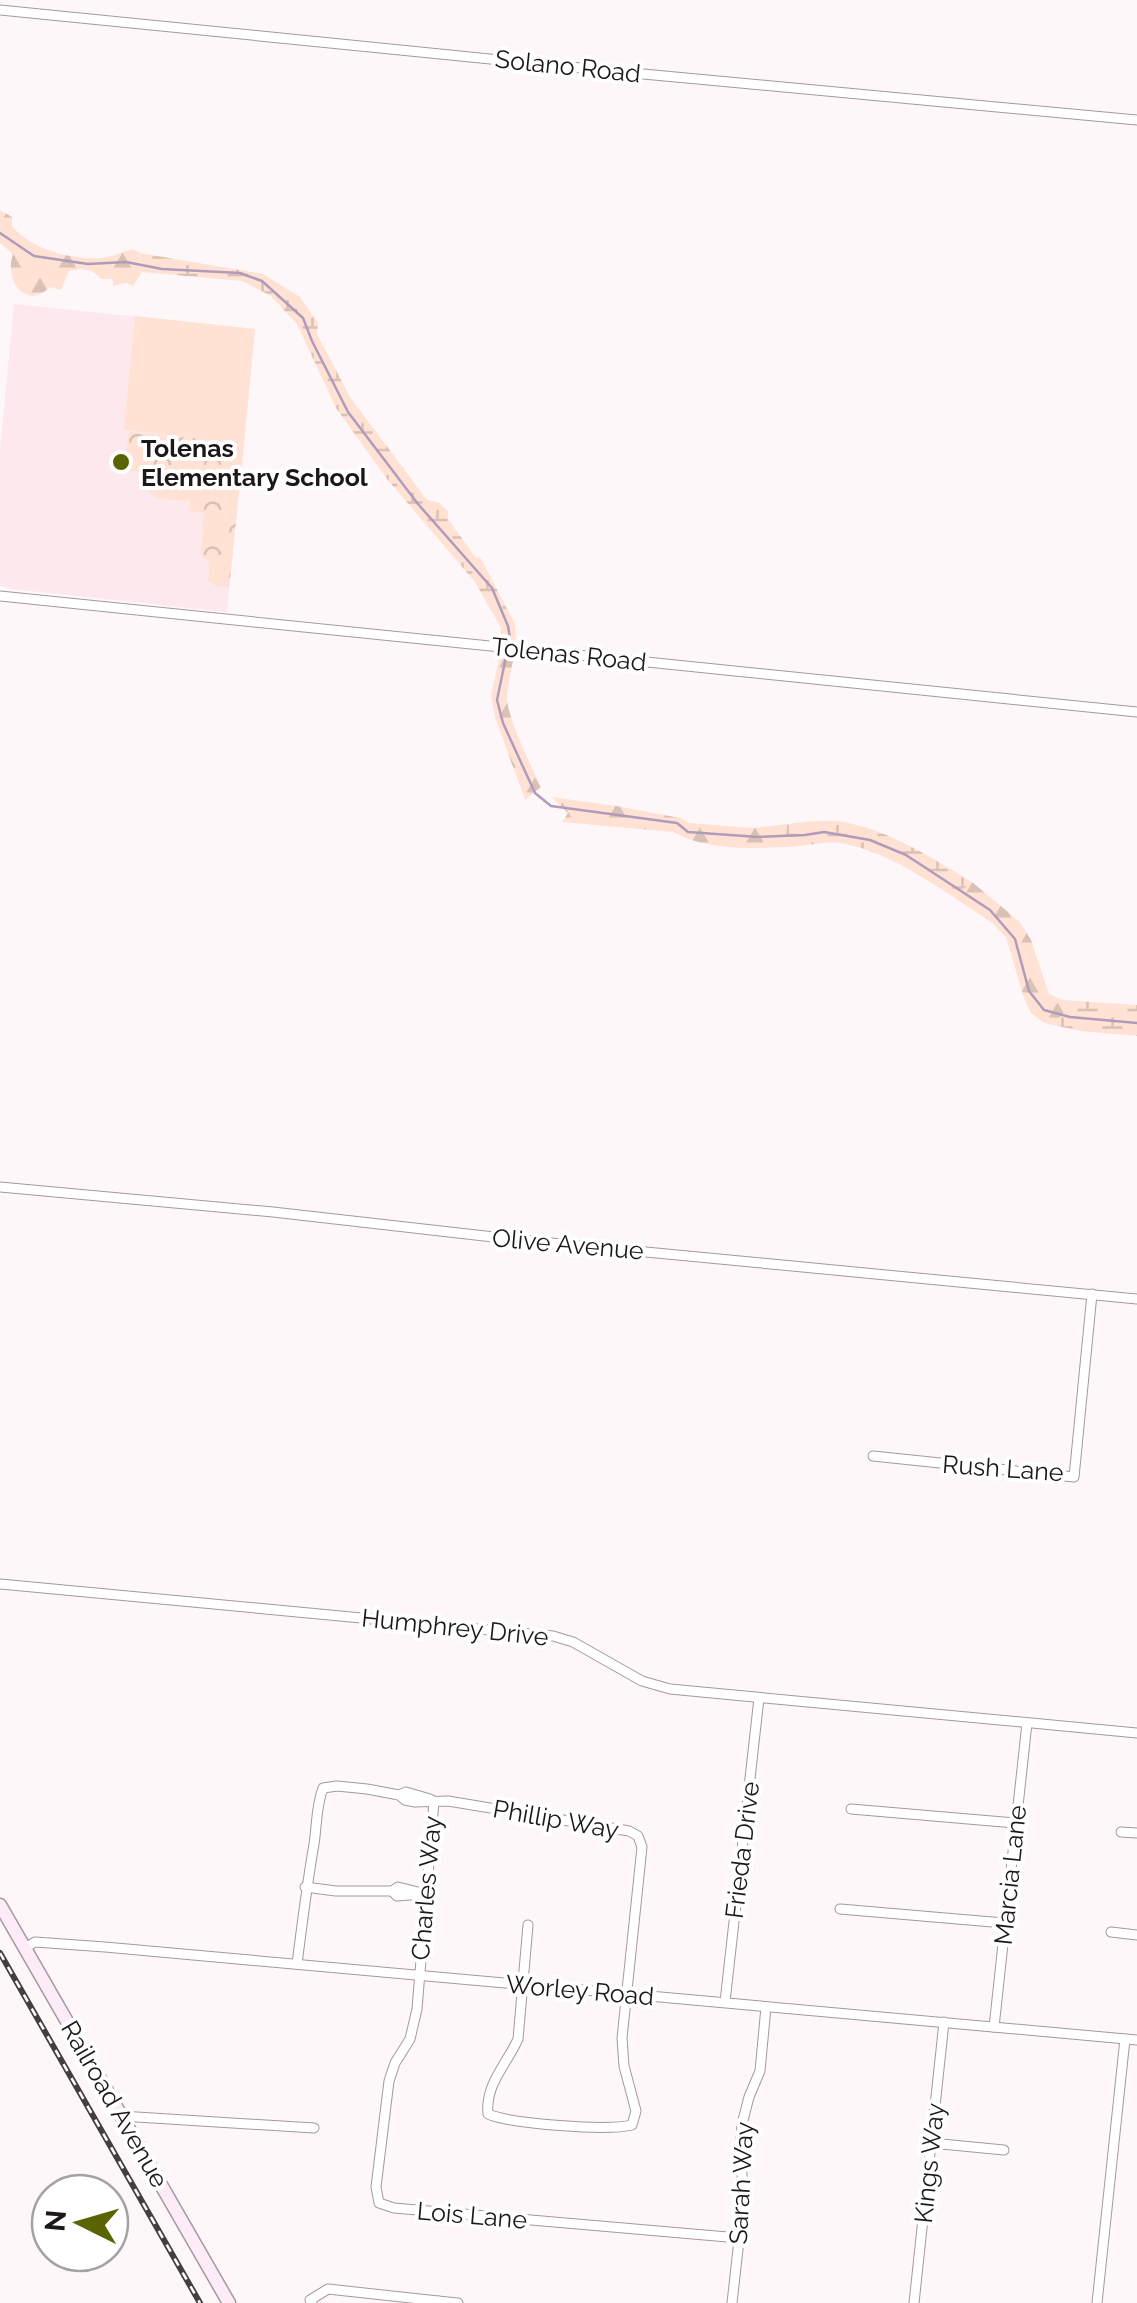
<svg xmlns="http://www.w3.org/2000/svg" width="1137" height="2303" font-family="Raleway,sans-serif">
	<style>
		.built { fill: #fce8ed }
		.forest { fill: url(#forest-firs) }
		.wetland { fill: url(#wetland-marsh) }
		.park { fill: url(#park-crowns) }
		.garden { fill: #ffe2d4 }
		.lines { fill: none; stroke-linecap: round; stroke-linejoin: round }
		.stream { stroke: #b19bbb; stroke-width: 2.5 }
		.street-casing { stroke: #a6989b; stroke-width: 11 }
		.secondary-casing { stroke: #a6989b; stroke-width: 15 }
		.street { stroke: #fff; stroke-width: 9 }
		.secondary { stroke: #fdecf8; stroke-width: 12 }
		.rail-casing { stroke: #443e40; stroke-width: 6 }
		.rail { stroke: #fff; stroke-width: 2.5; stroke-dasharray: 8; stroke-linecap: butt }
		.poi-dot { fill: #5a6403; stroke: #fff; stroke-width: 4 }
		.labels { text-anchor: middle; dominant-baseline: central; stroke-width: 8; stroke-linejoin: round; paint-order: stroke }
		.street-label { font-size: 25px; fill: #1c1719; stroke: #fff }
		.poi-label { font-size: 25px; font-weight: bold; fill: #1c1719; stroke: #fff; text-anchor: start }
	</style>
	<defs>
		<pattern id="forest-firs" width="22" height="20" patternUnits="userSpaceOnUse" patternTransform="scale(2.5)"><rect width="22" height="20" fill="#ffe2d4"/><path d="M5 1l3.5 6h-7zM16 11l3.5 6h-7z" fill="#dac1b5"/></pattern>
		<pattern id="wetland-marsh" width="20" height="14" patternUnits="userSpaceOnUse" patternTransform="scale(2.5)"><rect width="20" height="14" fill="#ffe2d4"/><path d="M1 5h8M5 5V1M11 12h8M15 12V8" fill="none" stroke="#dac1b5"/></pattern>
		<pattern id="park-crowns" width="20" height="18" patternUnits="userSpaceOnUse" patternTransform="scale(2.5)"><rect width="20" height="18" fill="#ffe2d4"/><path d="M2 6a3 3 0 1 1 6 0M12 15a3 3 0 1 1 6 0" fill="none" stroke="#dac1b5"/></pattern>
	</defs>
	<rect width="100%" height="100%" fill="#fef7f9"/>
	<polygon class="built" points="14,304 255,329 227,612 11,589 0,585 0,450"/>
	<g class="forest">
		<path d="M 0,210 L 12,217 L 12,226 C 32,250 71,260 101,258 C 112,257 122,252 133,249 L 140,253 L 142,272 L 133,286 L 126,283 L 113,286 L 113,279 L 101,279 C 92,268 82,268 69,271 L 61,290 L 50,287 C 25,311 4,280 13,254 L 0,243 Z"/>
		<path d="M 515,624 C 519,648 509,672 507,696 C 506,716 532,768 541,787 L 525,800 L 495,717 L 491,695 L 498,664 L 501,628 Z"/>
		<path d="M 552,797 L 616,806 L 680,818 L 689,823 L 753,828 L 787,824 L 785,847 C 748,849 706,850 673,832 L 562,822 L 568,813 Z"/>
		<polygon points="972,882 1020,922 1031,940 1049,994 1063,1000 1066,1010 1056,1022 1044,1023 1031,1013 1024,998 1006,937 992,923 953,897"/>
	</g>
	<g class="wetland">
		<polygon points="140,253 263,274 300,297 318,323 317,334 350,397 427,500 438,502 448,511 448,519 476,558 480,557 515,624 501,628 475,582 387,479 336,408 297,324 271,296 242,281 142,272"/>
		<path d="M 813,821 C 823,821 834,820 844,822 C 891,831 932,858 972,882 L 953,897 C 918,874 881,850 840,843 C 827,841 800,847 785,847 L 787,824 Z"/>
		<polygon points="1063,1000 1137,1005 1137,1036 1081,1031 1044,1023 1056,1022 1066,1010"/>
	</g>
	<polygon class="park" points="129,432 224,441 220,473 241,475 229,587 216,586 208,581 210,563 201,555 204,513 190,511 190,501 155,498 142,482 140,472 124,470"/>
	<polygon class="garden" points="135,316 255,329 241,475 220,473 223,441 124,430"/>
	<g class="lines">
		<g class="stream">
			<polyline points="0,233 34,256 88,264 126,262 162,269 240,273 262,281 303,318 312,341 348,412 418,504 492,588 508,626 510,638 509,644"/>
			<polyline points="507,652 497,700 503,723 535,793 551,806 677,823 688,832 758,837 805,835 824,832 870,840 906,855 990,910 1015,939 1029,991 1044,1010 1070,1017 1137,1023"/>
		</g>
		<defs>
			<g id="street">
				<polyline points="0,10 611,71 1137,120"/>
				<polyline points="0,596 1137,712"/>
				<polyline points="0,1187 273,1212 520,1240 1137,1299"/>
				<polyline points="873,1456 1074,1477 1092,1294"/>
				<polyline points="0,1584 553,1636 573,1642 642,1681 670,1689 1137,1733"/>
				<polyline points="399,1795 406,1792 430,1799"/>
				<polyline points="434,1801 417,2009 410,2039 395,2063 389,2081 376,2187 379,2203 394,2208 739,2238"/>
				<polyline points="851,1809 1015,1823"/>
				<polyline points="1121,1832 1137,1833"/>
				<polyline points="305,1887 336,1891 392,1891 398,1887 426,1894"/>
				<polyline points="392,1891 397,1896 422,1894"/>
				<polyline points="840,1909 1004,1923"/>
				<polyline points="1111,1932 1137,1935"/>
				<polyline points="25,1948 35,1942 105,1947 1137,2040"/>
				<path d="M 297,1964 C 302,1924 307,1884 314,1844 C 317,1825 316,1806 323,1788 L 337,1786 L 367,1789 L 399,1795 L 405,1800 L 415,1802 L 448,1801 L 629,1831 L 638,1836 L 642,1847 L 622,2038 L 624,2066 L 636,2111 L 632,2125 C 607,2131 511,2124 488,2114 C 485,2084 507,2064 518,2039 L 528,1925"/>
				<polyline points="725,2002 759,1698"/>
				<polyline points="994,2027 1027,1723"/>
				<polyline points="121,2116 314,2128"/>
				<polyline points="931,2143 1004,2150"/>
				<polyline points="312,2303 310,2300 328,2289 438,2301"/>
				<polyline points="438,2303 438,2301 458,2303"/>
				<polyline points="732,2303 744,2195 740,2155 742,2124 749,2097 760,2071 766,2007"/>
				<polyline points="914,2303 944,2022"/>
				<polyline points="1097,2303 1125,2039"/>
			</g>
			<polyline id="secondary" points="0,1905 229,2303"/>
		</defs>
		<use href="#street" class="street-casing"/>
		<use href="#secondary" class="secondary-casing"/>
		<use href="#street" class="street"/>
		<use href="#secondary" class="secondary"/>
		<defs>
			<polyline id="rail" points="0,1953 200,2303"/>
		</defs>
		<use href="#rail" class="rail-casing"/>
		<use href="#rail" class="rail"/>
	</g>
	<circle class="poi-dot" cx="121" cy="462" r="10"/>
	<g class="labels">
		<g class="street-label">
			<text transform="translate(568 66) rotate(6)">Solano Road</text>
			<text transform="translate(569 654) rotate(6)">Tolenas Road</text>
			<text transform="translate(568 1244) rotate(5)">Olive Avenue</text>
			<text transform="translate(1003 1468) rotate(4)">Rush Lane</text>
			<text transform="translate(455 1627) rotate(6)">Humphrey Drive</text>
			<text transform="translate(556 1819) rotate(10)">Phillip Way</text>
			<text transform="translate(742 1850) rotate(-83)">Frieda Drive</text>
			<text transform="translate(1010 1875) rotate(-84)">Marcia Lane</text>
			<text transform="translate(426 1888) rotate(-85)">Charles Way</text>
			<text transform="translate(580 1990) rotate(5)">Worley Road</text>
			<text transform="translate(115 2104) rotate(60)">Railroad Avenue</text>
			<text transform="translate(929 2163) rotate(-84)">Kings Way</text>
			<text transform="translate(741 2183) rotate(-87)">Sarah Way</text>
			<text transform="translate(472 2215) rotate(5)">Lois Lane</text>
		</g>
		<g class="poi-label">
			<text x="141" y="448">Tolenas<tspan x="141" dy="29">Elementary School</tspan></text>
		</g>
	</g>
	<g transform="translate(80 2223) rotate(275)"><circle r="48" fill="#ffffff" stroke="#a4a2a3" stroke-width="2.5"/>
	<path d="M0-8L18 38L0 25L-18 38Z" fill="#5a6403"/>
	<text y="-15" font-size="28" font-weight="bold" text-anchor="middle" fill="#1c1719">N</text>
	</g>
</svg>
